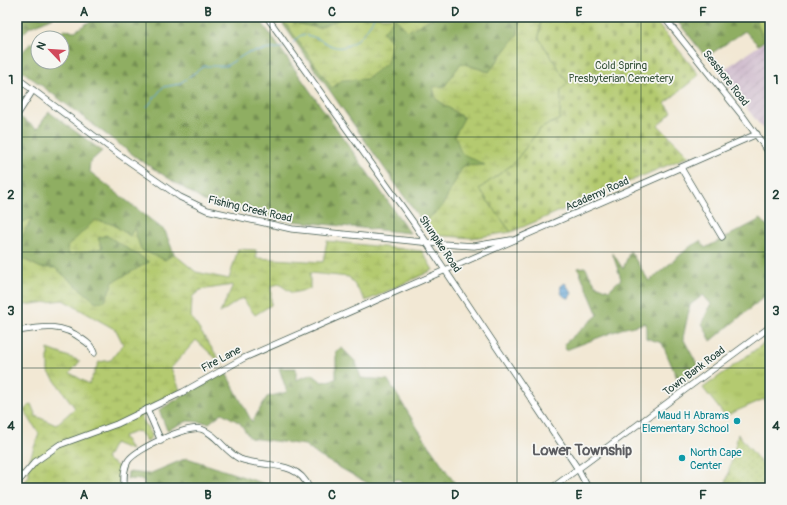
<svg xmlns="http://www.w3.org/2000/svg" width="787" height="505" font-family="Pangolin,sans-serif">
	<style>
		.industrial { fill: url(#industrial-furrows) }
		.grass { fill: url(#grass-dots); stroke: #6a8452 }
		.forest { fill: url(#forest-firs); stroke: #57764b }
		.wetland { fill: url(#wetland-marsh); stroke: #6a8452 }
		.cemetery { fill: url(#cemetery-stones); stroke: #6a8452 }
		.park { fill: url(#park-tufts); stroke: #6a8452 }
		.water { fill: url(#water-rules); stroke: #417186 }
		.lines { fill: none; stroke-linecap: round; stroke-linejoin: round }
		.stream { stroke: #63a5d7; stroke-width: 1 }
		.minor-casing { stroke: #3f574c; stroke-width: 7 }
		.minor { stroke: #fff; stroke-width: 5.5 }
		.grid { fill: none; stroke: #1f3d34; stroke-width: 1; stroke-opacity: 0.55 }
		.culture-dot { fill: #0f9aa8; stroke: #f6f6f2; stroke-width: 1.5 }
		.labels { text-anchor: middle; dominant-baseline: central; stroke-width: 3.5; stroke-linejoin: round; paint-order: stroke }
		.park-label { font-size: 11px; fill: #3d5940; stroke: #f6f6f2 }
		.street-label { font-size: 11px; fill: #1f3d34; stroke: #f6f6f2 }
		.culture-label { font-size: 11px; fill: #0d838f; stroke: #f6f6f2; text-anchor: end }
		.district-label { font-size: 15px; font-weight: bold; fill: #5c5d61; stroke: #f6f6f2 }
		.neatline { fill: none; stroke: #1f3d34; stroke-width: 1.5 }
		.grid-label { font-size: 13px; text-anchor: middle; font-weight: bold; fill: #1f3d34 }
	</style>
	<defs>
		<pattern id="industrial-furrows" width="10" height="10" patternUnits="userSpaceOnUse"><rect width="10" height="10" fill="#d0bdce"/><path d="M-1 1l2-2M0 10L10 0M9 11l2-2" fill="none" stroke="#b2a3b2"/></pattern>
		<pattern id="grass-dots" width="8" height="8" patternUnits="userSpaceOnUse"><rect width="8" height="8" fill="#b4ca6f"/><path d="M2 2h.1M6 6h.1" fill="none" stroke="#9aae61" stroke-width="1.8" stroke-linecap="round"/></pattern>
		<pattern id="forest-firs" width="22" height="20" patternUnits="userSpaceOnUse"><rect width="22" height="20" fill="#8fae62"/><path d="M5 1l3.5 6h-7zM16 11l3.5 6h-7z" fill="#748f52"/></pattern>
		<pattern id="wetland-marsh" width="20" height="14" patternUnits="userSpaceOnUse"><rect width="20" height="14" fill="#b4ca6f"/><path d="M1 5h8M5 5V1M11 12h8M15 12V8" fill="none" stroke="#9aae61"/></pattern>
		<pattern id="cemetery-stones" width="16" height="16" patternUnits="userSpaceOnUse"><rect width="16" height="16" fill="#b4ca6f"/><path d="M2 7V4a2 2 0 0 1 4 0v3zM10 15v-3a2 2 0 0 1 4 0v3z" fill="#9aae61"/></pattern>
		<pattern id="park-tufts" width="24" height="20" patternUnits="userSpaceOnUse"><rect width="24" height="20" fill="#b4ca6f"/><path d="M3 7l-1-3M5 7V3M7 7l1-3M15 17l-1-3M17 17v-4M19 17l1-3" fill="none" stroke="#9aae61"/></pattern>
		<pattern id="water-rules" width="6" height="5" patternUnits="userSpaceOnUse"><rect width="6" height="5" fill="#63a5d7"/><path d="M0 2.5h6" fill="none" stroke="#5188af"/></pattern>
	</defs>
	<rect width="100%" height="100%" fill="#f6f6f2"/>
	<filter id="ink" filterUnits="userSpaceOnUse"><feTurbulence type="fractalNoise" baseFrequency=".025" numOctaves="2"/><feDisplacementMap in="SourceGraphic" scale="8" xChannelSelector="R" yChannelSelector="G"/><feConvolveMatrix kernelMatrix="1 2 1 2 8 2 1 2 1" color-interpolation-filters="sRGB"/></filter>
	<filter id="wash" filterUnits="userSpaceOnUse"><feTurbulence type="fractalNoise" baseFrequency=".012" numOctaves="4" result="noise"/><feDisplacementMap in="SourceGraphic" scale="16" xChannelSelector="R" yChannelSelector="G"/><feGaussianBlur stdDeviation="0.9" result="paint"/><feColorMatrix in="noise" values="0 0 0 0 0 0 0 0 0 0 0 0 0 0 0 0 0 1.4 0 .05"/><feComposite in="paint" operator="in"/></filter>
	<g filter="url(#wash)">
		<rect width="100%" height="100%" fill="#f2e8d4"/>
		<polygon class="industrial" points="770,38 770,132 767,134 719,73"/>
		<polygon class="grass" points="738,434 770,474 770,488 725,488"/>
		<g class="forest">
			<polygon points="17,17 54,17 30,27 17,39"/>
			<polygon points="97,17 258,17 410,233 283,220 221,207 204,201 140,160 17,67 17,57 31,43 38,43 38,62 62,62 62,38 55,38 63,30 75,31"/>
			<polygon points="278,17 344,17 319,28 285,21 342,79 366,79 383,32 395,17 408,30 434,17 520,17 518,34 489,72 461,63 445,86 433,87 436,99 464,118 455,135 485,166 463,166 442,207 423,223"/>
			<polygon points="674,17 755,17 764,41 758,45 745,31 706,57"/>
			<polygon points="49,112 102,151 90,162 89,171 165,231 174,254 165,260 141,250 134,228 130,236 112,224 67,247 102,248 98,238 106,235 149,262 113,282 105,301 97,303 55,268 41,268 21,258 17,244 31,219 17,224 17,115 37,129"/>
			<polygon points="761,219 770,229 770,292 711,341 702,323 711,304 703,295 690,305 683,338 700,370 680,385 662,343 646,338 646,323 621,329 566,350 564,344 598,315 578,268 585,267 596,285 609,290 621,279 612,252 623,269 630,251 649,281 691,246 700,241 705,248"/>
			<polygon points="342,348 356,362 361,378 388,380 418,429 458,488 405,488 399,479 369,484 319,456 305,445 250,438 240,423 222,413 209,423 188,421 167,430 159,410 225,371 252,422 267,397 287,392 279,368 296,368 296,380 312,374 322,382 336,379 336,351"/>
			<polygon points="187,458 277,488 144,488 144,480 127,479 128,472 149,474"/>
		</g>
		<g class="wetland">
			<polygon points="344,17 434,17 408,31 395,18 383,32 392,42 387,63 366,79 342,80 332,88 284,21 319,28"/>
			<polygon points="520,17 541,17 539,38 568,83 561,90 560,119 540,129 513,164 479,189 511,232 472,238 431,235 423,223 442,207 463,166 485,165 461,153 455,135 464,118 436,99 433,87 445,86 461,63 489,72 518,34"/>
			<polygon points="755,17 770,17 770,38 764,41"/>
			<polygon points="32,218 18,244 21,258 41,268 55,268 97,303 105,301 113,282 149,262 106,235 98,238 102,248 69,255 67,247 95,220 112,224 130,236 134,228 141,250 165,260 174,254 196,272 229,279 238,249 256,250 256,258 323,262 327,241 422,251 433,270 366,301 349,277 310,273 310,289 292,293 279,284 271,286 271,305 255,315 242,298 220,313 233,285 200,290 192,297 191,317 223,365 196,340 171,368 180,390 141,417 152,435 148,442 139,431 123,436 131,450 114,443 106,459 119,467 119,488 18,488 29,477 29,461 39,434 24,410 31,404 36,416 56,425 75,408 48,371 48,349 80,361 70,373 89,384 99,362 111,360 123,344 116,330 63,300 17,306 17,224"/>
		</g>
		<polygon class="cemetery" points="541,17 652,17 699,75 665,103 672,112 658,125 689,156 511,232 479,189 513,164 540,129 560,119 561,90 568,83 539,38"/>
		<polygon class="park" points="770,339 770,408 764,399 725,416 703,388"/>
		<path class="water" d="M 565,283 L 572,293 L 569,298 C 563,298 559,292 561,286 Z"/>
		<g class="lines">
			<g class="stream">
				<path d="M 293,43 C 296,40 298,36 302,35 C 311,34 324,42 332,46 C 350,53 368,31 374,17"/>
				<polyline points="147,107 163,87 179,84 204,66 226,66 247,53 285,47"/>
			</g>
		</g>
	</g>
	<g filter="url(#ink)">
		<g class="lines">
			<defs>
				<g id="minor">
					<polyline points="267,17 413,222 578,469 588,488"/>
					<polyline points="664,17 745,119 770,154"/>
					<polyline points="17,78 121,156 180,197 207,210 292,229 442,244 474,246 511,240"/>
					<polyline points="17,115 33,90"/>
					<polyline points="681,168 722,237"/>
					<path d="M 17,331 C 42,327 61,323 82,339 C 88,343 92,346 94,353"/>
					<polyline points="147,409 161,441"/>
					<polyline points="17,472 22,477"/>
					<polyline points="17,483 35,462 59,445 117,424 183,392 244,358 757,134"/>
					<path d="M 124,488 C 124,479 123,470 128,461 C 136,449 187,425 201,429 C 217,434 225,452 240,459 C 263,468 298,459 309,488"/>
					<polyline points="552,488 770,327"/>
				</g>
			</defs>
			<use href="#minor" class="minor-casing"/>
			<use href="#minor" class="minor"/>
		</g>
	</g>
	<path class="grid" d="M 146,17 L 146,488M 270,17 L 270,488M 394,17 L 394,488M 517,17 L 517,488M 641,17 L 641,488M 17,137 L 770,137M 17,252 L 770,252M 17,368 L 770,368"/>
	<g class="culture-dot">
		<circle cx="737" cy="421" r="4"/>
		<circle cx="682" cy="458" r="4"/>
	</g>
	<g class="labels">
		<g class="park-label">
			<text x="621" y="65">Cold Spring<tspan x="621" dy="13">Presbyterian Cemetery</tspan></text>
		</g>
		<g class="street-label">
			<text transform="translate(726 78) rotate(52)">Seashore Road</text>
			<text transform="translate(597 194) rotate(-24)">Academy Road</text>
			<text transform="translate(250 209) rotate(13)">Fishing Creek Road</text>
			<text transform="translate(440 244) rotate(56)">Shunpike Road</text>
			<text transform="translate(221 359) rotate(-28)">Fire Lane</text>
			<text transform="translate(694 371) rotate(-37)">Town Bank Road</text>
		</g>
		<g class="culture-label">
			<text x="729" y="415">Maud H Abrams<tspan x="729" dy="13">Elementary School</tspan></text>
			<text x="690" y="452" text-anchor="start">North Cape<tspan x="690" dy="13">Center</tspan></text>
		</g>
		<g class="district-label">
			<text x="582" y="450">Lower Township</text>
		</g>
	</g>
	<rect width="787" height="505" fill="none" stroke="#f6f6f2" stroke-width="44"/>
	<g transform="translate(50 50) rotate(295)"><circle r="19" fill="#f6f6f2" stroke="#a0aca6"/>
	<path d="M0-3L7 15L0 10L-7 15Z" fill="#d1495b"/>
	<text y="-6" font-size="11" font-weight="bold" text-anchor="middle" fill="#1f3d34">N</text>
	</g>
	<rect x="22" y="22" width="743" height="461" class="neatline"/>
	<g class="grid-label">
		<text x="84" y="16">A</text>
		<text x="208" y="16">B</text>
		<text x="332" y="16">C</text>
		<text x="455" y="16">D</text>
		<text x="579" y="16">E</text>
		<text x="703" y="16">F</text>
		<text x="11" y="84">1</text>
		<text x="776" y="84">1</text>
		<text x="11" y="199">2</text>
		<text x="776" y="199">2</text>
		<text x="11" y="315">3</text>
		<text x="776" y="315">3</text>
		<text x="11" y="430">4</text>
		<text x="776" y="430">4</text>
		<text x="84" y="499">A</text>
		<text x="208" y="499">B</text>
		<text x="332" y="499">C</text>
		<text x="455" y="499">D</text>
		<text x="579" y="499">E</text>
		<text x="703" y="499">F</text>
	</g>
</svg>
